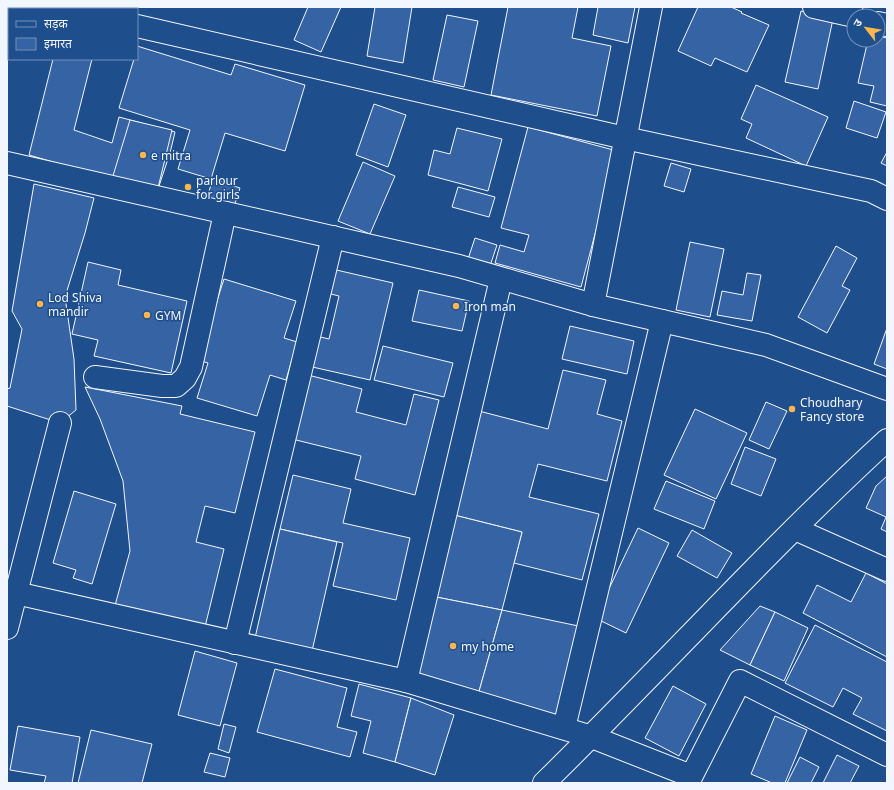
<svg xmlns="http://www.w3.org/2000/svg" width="894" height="790" font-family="'Noto Sans','Noto Sans Devanagari',sans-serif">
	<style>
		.building { fill: #3563a3; stroke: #f2f6ff }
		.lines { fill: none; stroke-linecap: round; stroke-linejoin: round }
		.minor-casing { stroke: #f2f6ff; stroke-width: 24 }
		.minor { stroke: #1f4e8c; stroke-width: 22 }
		.poi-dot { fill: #ffb74d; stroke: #1f4e8c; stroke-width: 1.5 }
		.labels { text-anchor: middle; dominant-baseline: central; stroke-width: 3; stroke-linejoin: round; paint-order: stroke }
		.poi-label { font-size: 12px; fill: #f2f6ff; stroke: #1f4e8c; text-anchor: start }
	</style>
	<rect width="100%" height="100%" fill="#1f4e8c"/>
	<g class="building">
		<polygon points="308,7 341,7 321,52 294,40"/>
		<polygon points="375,7 412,7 403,63 367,56"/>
		<polygon points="508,7 578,7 572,38 611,46 597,116 491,95"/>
		<polygon points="598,7 635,7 628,43 593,35"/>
		<polygon points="698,7 731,7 742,12 741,13 769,25 747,72 715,58 711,66 678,51"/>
		<polygon points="801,11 833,19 818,89 785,82"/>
		<polygon points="447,15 478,21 464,87 433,80"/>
		<polygon points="878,36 887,38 887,106 870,102 874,86 858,83 868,40 878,40"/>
		<polygon points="137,46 231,75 235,64 305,85 285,151 225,133 211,179 178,169 190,130 119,108 134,59 137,59"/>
		<polygon points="53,59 92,59 74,130 112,143 119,117 175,132 170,153 157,192 29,155"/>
		<polygon points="756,85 828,117 806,166 746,138 752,124 741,119"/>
		<polygon points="854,101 886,112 877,138 846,128"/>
		<polygon points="374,104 406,115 388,167 356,155"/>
		<polygon points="130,120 172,130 157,192 112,179"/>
		<polygon points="528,127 617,151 581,287 495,263 500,245 524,252 529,235 501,228"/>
		<polygon points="457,128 502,139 488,191 428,175 434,150 450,154"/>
		<polygon points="887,152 887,166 881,163"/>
		<polygon points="363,162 395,176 370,234 338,221"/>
		<polygon points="671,163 691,169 684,192 664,186"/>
		<polygon points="213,179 240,188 232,213 205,203"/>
		<polygon points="34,184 94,198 85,233 65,297 74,359 76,410 60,423 7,406 7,389 10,388 22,329 12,311"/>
		<polygon points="458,187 495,197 489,217 452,207"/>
		<polygon points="475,238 497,245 490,266 468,259"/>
		<polygon points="690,242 724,249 710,317 676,310"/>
		<polygon points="836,246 857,258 842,286 850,290 827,333 798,317"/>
		<polygon points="88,262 121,270 118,285 187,301 171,373 94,356 98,340 72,334"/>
		<polygon points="332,269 393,283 370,380 308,366 316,336 329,339 339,296 327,293"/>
		<polygon points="747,273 761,275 752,321 717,315 722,291 743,295"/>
		<polygon points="224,279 296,301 284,338 297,342 286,380 270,375 257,416 197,398 208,363 198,360"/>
		<polygon points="419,290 469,301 462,331 412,321"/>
		<polygon points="570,326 634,341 627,374 562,359"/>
		<polygon points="887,328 887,369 874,364"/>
		<polygon points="383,346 453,363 444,397 374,380"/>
		<polygon points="563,370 606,380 597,414 622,421 607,481 538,464 529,497 599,514 582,580 514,563 522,532 450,514 465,477 472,452 469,451 479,411 548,429"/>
		<polygon points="308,375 362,389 356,412 406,425 414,394 439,400 415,495 355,479 361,456 292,439"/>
		<polygon points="85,387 182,406 180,414 255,432 235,513 205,506 196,542 224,549 204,631 114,609 130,551 123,481 100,419"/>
		<polygon points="766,402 787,411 769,449 749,440"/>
		<polygon points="695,409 747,433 716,499 664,475"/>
		<polygon points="745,447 776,459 761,496 731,484"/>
		<polygon points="293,475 351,489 343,523 410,538 396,600 333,586 343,543 280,529"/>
		<polygon points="887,476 887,532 881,529 886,517 866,508 876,486"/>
		<polygon points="666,481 715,501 704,529 654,509"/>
		<polygon points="74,491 116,504 92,584 73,578 76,570 53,563"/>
		<polygon points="450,514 522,532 502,610 426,595"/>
		<polygon points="638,528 669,543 626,633 595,618"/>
		<polygon points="280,529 337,542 312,651 255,638"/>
		<polygon points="692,530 732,553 717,578 677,556"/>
		<polygon points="866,573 887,584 887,657 803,613 817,585 851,602"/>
		<polygon points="426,595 502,610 476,702 406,681"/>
		<polygon points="760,606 775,612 750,665 720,650"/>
		<polygon points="502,610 588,628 564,728 476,702"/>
		<polygon points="775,612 808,628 784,681 750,665"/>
		<polygon points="815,625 887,662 887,731 853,714 862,698 843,688 833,707 785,683"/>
		<polygon points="195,651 237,663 220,726 178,715"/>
		<polygon points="275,669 347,688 337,727 357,732 350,757 257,732"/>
		<polygon points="359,684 411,698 395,762 363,753 371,721 351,716"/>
		<polygon points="673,686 706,704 679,756 645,738"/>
		<polygon points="411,698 454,715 435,775 395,762"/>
		<polygon points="775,716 807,730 785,783 772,783 751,774"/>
		<polygon points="224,724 236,727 229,753 218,749"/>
		<polygon points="18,726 80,737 72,783 44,783 46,776 10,770"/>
		<polygon points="91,730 152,744 142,783 78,783"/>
		<polygon points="210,753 230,758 225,777 204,772"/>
		<polygon points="837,755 859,766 850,783 823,783"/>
		<polygon points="800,757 819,767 811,783 787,783"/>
	</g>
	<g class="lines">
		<defs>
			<g id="minor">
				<polyline points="56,7 65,9"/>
				<polyline points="814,7 854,16"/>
				<polyline points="878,23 887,25"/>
				<polyline points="137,26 625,138 871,191 887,199"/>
				<polyline points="7,163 459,266 593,305 766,345 887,389"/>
				<polyline points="593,305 651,7"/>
				<polyline points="95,377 162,386 176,386 185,378 191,367 225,213"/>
				<polyline points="795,529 887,570"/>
				<polyline points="7,591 406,681 592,737 691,776"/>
				<polyline points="7,628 60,423"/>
				<polyline points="235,643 333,237"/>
				<polyline points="406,681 501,279"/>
				<polyline points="564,728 662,321"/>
				<path d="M 544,783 C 660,670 768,549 887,440"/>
				<polyline points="688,783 740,681 887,755"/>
			</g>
		</defs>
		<use href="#minor" class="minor-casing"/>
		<use href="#minor" class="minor"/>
	</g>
	<g class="poi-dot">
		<circle cx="143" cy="155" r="4"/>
		<circle cx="188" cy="187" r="4"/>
		<circle cx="40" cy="304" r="4"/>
		<circle cx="456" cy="306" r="4"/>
		<circle cx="147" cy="315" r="4"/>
		<circle cx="792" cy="409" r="4"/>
		<circle cx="453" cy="646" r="4"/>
	</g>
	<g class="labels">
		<g class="poi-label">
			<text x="151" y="155">e mitra</text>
			<text x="196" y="180">parlour<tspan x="196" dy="14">for girls</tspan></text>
			<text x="48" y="297">Lod Shiva<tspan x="48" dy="14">mandir</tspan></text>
			<text x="464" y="306">Iron man</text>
			<text x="155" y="315">GYM</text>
			<text x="800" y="402">Choudhary<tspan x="800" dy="14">Fancy store</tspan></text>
			<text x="461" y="646">my home</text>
		</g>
	</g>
	<rect width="894" height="790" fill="none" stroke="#f2f6ff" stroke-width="16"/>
	<rect x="8" y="8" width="130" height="52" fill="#1f4e8c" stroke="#7391ba"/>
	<rect x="16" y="21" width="20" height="6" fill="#1f4e8c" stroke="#7391ba"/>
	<text x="44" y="28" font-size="12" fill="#f2f6ff">सड़क</text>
	<rect x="16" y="38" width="20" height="12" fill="#3563a3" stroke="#7391ba"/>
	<text x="44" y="48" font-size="12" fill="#f2f6ff">इमारत</text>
	<g transform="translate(866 28) rotate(301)"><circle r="19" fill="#1f4e8c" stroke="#7391ba"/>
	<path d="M0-3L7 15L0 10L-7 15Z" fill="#ffb74d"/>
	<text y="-6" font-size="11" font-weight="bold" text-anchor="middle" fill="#f2f6ff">उ</text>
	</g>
</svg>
